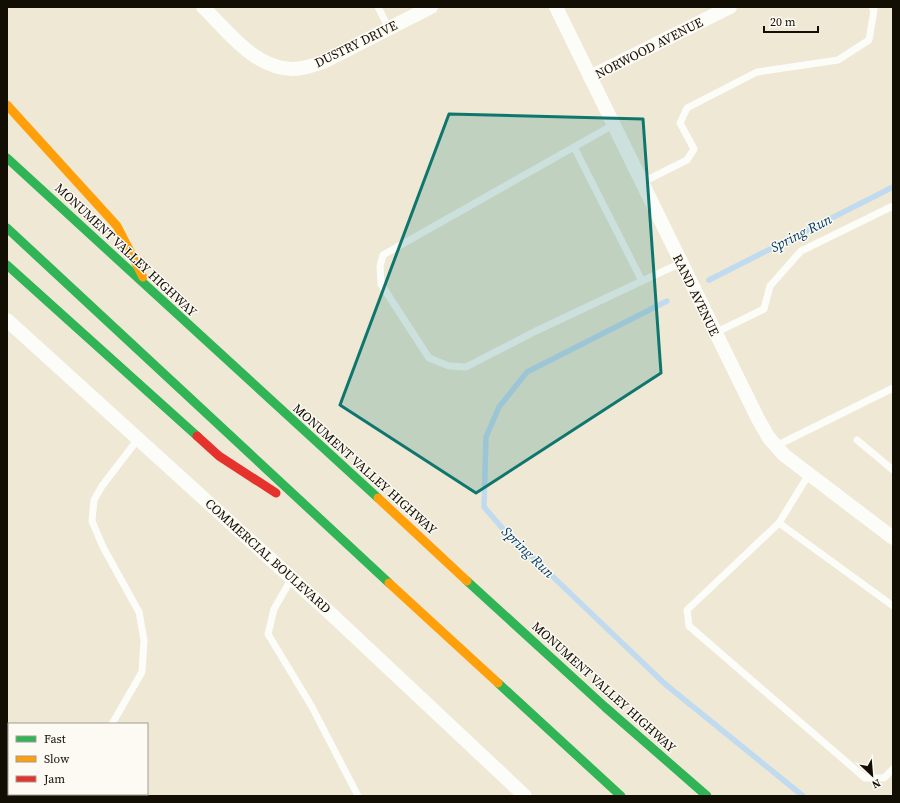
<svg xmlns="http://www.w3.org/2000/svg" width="900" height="803" font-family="'Source Serif 4',serif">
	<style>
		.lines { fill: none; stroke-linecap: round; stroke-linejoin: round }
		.stream { stroke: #c0daef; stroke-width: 5.5 }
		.lane { stroke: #fcfcf9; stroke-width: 7 }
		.street { stroke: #fcfcf9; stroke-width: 14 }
		.fast { stroke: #30b455; stroke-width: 9 }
		.slow { stroke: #ff9f0a; stroke-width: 9 }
		.jam { stroke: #e5322d; stroke-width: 9 }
		.marked { fill: #0f766e; fill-opacity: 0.2; stroke: #0f766e; stroke-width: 3; stroke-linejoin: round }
		.labels { text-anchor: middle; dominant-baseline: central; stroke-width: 3; stroke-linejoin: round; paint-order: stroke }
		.street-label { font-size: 13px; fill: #130e04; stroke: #fdfaf4 }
		.water-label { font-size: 14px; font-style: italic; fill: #003d68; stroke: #fdfaf4 }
	</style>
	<rect width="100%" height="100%" fill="#eee8d4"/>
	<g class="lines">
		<g class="stream">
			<polyline points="709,280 893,187"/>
			<polyline points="667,301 527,372 499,407 486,437 484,507 503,529 665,684 803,796"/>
		</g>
		<g class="lane">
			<polyline points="378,7 389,29"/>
			<polyline points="613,125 574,147 642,281 681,263"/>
			<polyline points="574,147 383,255 380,266 381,284 429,358 449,366 466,367 536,331 642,281"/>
			<polyline points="641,183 687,160 694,149 680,123 687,108 757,72 838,60 869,40 874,10 872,7"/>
			<polyline points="715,333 764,309 770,286 801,251 893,206"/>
			<polyline points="857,440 893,470"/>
			<polyline points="776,446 893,388"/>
			<polyline points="809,474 779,523 687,610 689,626 865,778 884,778 893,769"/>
			<polyline points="779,523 893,606"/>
			<polyline points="292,578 274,609 268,634 312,707 358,796"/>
			<polyline points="112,724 142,672 144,640 139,612 103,547 92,521 94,500 102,486 138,439"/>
			<polyline points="74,796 75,794"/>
		</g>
		<g class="street">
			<path d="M 203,7 C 228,31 254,68 292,69 C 304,69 315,65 325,61 L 431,7"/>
			<polyline points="556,7 758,419 769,438 784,455 893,538"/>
			<polyline points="590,77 730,7"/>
			<polyline points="7,320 330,613 525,796"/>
		</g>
		<g class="fast">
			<polyline points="7,158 378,498"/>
			<polyline points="7,228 389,583"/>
			<polyline points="7,265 197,436"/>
			<polyline points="467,581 605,707 707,796"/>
			<polyline points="498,683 621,796"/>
		</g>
		<g class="slow">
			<polyline points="7,105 117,226 143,277"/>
			<polyline points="378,498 467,581"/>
			<polyline points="389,583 498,683"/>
		</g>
		<polyline class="jam" points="197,436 219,456 276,493"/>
	</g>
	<path class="marked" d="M 449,114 L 643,119 L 661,373 L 476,493 L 340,405 Z"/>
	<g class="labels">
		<g class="street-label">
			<text transform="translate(356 44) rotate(-26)">DUSTRY DRIVE</text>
			<text transform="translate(649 48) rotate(-27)">NORWOOD AVENUE</text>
			<text transform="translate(126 250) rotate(43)">MONUMENT VALLEY HIGHWAY</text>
			<text transform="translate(696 295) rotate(64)">RAND AVENUE</text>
			<text transform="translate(365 469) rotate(42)">MONUMENT VALLEY HIGHWAY</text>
			<text transform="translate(268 556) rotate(42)">COMMERCIAL BOULEVARD</text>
			<text transform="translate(604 687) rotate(42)">MONUMENT VALLEY HIGHWAY</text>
		</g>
		<g class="water-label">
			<text transform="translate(801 233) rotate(-27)">Spring Run</text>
			<text transform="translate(528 552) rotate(44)">Spring Run</text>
		</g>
	</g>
	<rect width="900" height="803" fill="none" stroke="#130e04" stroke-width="16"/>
	<rect x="8" y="723" width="140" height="72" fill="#fdfaf4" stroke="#9f9c94"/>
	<rect x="16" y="736" width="20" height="6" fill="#30b455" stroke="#9f9c94"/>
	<text x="44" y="743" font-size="12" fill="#130e04">Fast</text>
	<rect x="16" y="756" width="20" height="6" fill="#ff9f0a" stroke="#9f9c94"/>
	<text x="44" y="763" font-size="12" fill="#130e04">Slow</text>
	<rect x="16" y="776" width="20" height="6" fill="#e5322d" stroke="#9f9c94"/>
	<text x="44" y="783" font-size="12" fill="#130e04">Jam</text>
	<g transform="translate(872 775) rotate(154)" stroke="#fdfaf4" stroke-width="3" paint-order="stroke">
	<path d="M0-3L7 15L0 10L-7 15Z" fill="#130e04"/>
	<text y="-6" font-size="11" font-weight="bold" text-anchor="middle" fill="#130e04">N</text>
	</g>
	<path d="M764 26v6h54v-6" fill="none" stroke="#130e04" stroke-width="2"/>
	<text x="770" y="26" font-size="12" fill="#130e04" stroke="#fdfaf4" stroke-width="3" paint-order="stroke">20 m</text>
</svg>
